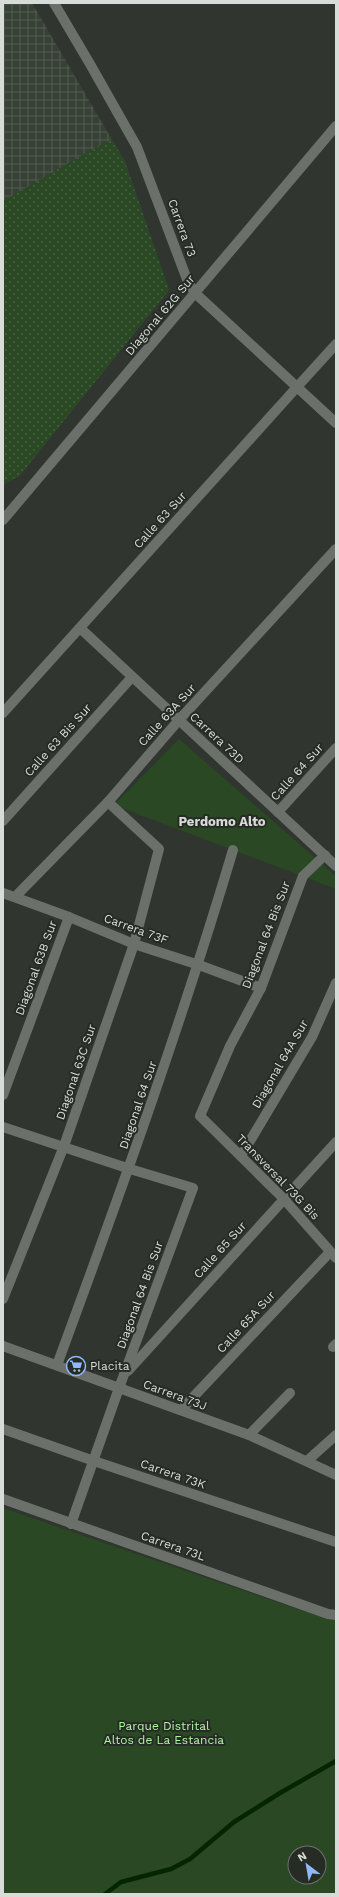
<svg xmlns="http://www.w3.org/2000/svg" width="339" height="1897" font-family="'Work Sans',sans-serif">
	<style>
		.industrial { fill: url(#industrial-grid) }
		.grass { fill: url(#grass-dots) }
		.park { fill: #294823; fill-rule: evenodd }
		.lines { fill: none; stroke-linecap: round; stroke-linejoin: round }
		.stream { stroke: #032600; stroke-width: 4.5 }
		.minor { stroke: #6b716a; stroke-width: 10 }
		.tertiary { stroke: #6b716a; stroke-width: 10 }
		.labels { text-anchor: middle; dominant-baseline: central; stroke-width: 4; stroke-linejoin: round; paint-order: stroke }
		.street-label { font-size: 12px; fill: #d8dcd8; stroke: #262c25 }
		.poi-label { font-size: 12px; fill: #d8dcd8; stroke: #262c25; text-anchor: start }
		.park-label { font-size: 12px; fill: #aff3a1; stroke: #262c25 }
		.neighbourhood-label { font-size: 13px; font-weight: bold; fill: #d8dcd8; stroke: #262c25 }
	</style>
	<defs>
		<pattern id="industrial-grid" width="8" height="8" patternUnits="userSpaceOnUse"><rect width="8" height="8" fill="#374135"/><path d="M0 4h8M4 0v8" fill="none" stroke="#535c52"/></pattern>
		<pattern id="grass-dots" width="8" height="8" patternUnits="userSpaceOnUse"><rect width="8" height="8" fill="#294823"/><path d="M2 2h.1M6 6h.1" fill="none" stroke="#476242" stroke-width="1.8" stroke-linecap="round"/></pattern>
	</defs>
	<rect width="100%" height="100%" fill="#30362f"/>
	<polygon class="industrial" points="3,3 32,3 125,162 169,290 20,475 3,485"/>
	<polygon class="grass" points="112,139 125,162 169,290 20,475 3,485 3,201 98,146"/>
	<g class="park">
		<polygon points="179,739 336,876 336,889 114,805"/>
		<path d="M 3,1508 L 297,1609 L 336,1618 L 336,1894 L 3,1894 ZM 295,1853 L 319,1853 L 319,1877 L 295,1877 Z"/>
	</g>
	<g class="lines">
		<polyline class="stream" points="105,1894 121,1882 171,1869 190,1859 234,1822 280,1793 336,1761"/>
		<g class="minor">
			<polyline points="54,3 90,64 137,147 188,282 195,293"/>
			<polyline points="80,628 336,866"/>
			<polyline points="3,713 297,387"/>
			<polyline points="278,812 336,748"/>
			<polyline points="3,821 132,677"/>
			<polyline points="325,855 303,876 261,988 230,1046 200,1116 283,1198 336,1258"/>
			<polyline points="3,893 69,917 134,944 199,965 261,988"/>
			<polyline points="15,897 108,802 179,720 336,549"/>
			<polyline points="3,1095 69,917"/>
			<polyline points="3,1127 130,1169 193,1188 119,1388 71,1524"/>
			<polyline points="241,1156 312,1037 336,983"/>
			<polyline points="3,1299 64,1146 134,944 159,849 108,802"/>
			<polyline points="3,1346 249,1435 336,1475"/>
			<polyline points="333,1347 336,1344"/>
			<path d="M 57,1365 C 120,1194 181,1025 233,850"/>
			<polyline points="128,1371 336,1142"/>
			<polyline points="181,1410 330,1252"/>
			<polyline points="3,1429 94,1461 336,1542"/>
			<polyline points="249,1435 290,1393"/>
			<polyline points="307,1461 336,1435"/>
			<polyline points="3,1499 328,1614 336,1615"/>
		</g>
		<g class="tertiary">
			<polyline points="195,293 336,423"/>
			<polyline points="297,387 336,344"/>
			<polyline points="3,520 336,126"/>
		</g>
	</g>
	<defs>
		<symbol id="supermarket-ring" viewBox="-11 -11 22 22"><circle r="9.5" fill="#262c25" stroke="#91b8fd" stroke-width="1.5"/><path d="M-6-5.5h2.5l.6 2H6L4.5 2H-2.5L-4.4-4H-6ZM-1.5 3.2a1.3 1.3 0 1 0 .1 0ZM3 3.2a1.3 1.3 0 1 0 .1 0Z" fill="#91b8fd"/></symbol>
	</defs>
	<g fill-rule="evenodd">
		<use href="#supermarket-ring" x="65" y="1355" width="22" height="22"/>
	</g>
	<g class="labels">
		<g class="street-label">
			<text transform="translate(182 228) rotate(70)">Carrera 73</text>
			<text transform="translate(160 315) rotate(-50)">Diagonal 62G Sur</text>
			<text transform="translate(160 520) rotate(-48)">Calle 63 Sur</text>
			<text transform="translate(167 715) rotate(-48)">Calle 63A Sur</text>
			<text transform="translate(217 738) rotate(43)">Carrera 73D</text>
			<text transform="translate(58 740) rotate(-48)">Calle 63 Bis Sur</text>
			<text transform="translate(297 772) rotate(-48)">Calle 64 Sur</text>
			<text transform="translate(136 929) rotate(20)">Carrera 73F</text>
			<text transform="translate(266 935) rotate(-69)">Diagonal 64 Bis Sur</text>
			<text transform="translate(36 968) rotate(-70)">Diagonal 63B Sur</text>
			<text transform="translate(280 1064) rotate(-60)">Diagonal 64A Sur</text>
			<text transform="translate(76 1072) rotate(-71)">Diagonal 63C Sur</text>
			<text transform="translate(138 1105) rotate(-71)">Diagonal 64 Sur</text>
			<text transform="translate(278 1177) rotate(46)">Transversal 73G Bis</text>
			<text transform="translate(220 1250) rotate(-48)">Calle 65 Sur</text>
			<text transform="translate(140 1295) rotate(-70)">Diagonal 64 Bis Sur</text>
			<text transform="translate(246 1322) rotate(-47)">Calle 65A Sur</text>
			<text transform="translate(175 1395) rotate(20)">Carrera 73J</text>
			<text transform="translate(173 1474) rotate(19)">Carrera 73K</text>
			<text transform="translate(173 1546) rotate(19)">Carrera 73L</text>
		</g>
		<g class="poi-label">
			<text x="90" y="1366">Placita</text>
		</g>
		<g class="park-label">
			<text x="164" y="1726">Parque Distrital<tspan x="164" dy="14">Altos de La Estancia</tspan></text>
		</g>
		<g class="neighbourhood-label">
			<text x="222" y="821">Perdomo Alto</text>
		</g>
	</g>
	<rect width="339" height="1897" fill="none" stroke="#d8dcd8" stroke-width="8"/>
	<g transform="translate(307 1865) rotate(329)"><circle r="19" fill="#262c25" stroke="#6d726d"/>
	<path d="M0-3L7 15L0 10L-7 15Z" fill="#91b8fd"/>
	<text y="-6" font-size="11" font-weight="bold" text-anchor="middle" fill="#d8dcd8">N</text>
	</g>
</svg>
